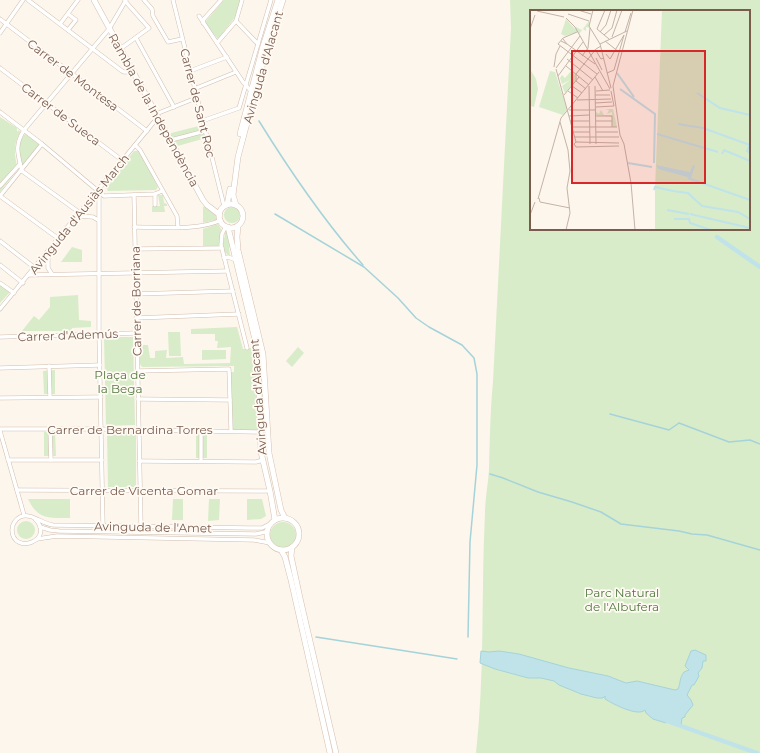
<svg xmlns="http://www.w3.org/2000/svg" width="760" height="753" font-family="Montserrat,sans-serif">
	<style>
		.green { fill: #d8ecc9; fill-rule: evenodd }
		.water { fill: #bfe3e8; stroke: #a5d3da }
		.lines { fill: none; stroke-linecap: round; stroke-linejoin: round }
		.stream { stroke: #a5d3da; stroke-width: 1.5 }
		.canal { stroke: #bfe3e8; stroke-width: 4.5 }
		.street-casing { stroke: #d1beb0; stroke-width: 4.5 }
		.secondary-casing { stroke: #d6c0b0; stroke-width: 6 }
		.street { stroke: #fff; stroke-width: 3.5 }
		.secondary { stroke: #fff; stroke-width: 5 }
		.labels { text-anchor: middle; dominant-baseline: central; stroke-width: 3.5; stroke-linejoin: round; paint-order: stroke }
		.street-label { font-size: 12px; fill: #7a5c4d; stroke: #fffaf3 }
		.park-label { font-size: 12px; fill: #537a41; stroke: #fffaf3 }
		.inset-river { fill: none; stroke: #bfe3e8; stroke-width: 2 }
		.inset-road { fill: none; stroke: #c5b3a7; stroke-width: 1 }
		.view { fill: #d62828; fill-opacity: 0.15; stroke: #d62828; stroke-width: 2 }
		.inset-edge { fill: none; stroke: #7a5c4d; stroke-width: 2 }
	</style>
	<rect width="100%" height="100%" fill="#fdf6ec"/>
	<g class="green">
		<polygon points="224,0 241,0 236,16 218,39 205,24 206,21"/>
		<path d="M 510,0 L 760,0 L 760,753 L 476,753 C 485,673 481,593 485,513 C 485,499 488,485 489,470 C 490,441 490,412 493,382 L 511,28 ZM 531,11 L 749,11 L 749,229 L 531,229 Z"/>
		<path d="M 0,117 L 17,128 L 17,132 L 19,130 L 20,132 C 13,145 14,154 18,169 L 0,192 Z"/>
		<polygon points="203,125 206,138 174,147 167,134"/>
		<path d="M 26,133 L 40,144 L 22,167 C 19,153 15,144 26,133 Z"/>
		<polygon points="134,151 139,151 158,187 156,190 108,191 106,187"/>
		<polygon points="158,195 163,195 164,203 167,204 167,206 164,206 165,212 152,212 152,206 160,206"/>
		<polygon points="205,206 216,214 216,220 203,223 203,207"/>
		<circle cx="232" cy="215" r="8"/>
		<polygon points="218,224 221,229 219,245 216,247 203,247 203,229"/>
		<polygon points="226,229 228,233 231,248 229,247 230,256 224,252 223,244"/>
		<polygon points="72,247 82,250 82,262 61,262"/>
		<polygon points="0,284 10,292 0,303"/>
		<polygon points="78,295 79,320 91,321 91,327 72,328 72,331 22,331 34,316 39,320 50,307 50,297"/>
		<polygon points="237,327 243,349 251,348 254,361 253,363 254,370 258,370 260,432 231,430 230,372 234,372 234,366 142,367 140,364 140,345 148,345 150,358 155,358 155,351 167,350 166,358 183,357 184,364 230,363 231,347 217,348 218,341 215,341 215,334 191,334 191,329"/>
		<polygon points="168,332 180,332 181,356 169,356"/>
		<polygon points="104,337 133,337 135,425 106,426"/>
		<polygon points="298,347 304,353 292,367 286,361"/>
		<polygon points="202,350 226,350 226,359 202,360"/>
		<polygon points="55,370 55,394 44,394 43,371"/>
		<polygon points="44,432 55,432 56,456 44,456"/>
		<polygon points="107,432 136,432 136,487 108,487"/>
		<rect x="196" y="433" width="11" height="25"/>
		<path d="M 28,499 L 70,499 L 70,518 C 49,518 38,520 28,499 Z"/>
		<polygon points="173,499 183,499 183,520 172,520"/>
		<polygon points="209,499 220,499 219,520 208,521"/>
		<polygon points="247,499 262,499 266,516 261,519 247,520"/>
		<circle cx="26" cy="530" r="9"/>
		<circle cx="283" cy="535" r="13"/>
	</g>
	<path class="water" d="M 695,650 L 706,655 L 706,661 L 703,661 L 702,668 L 698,673 L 699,676 L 694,685 L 692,685 L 687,695 L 691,700 L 693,705 L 685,715 L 685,717 L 682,718 L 681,725 L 668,720 L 666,723 L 653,719 L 646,713 L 645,710 C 638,717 613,704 605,699 L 605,696 L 603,698 L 597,698 L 581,694 L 559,685 L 554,681 L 541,678 L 528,678 L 495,669 L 480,663 L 481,651 L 489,652 L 499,651 L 519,654 L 569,668 L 608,676 L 626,683 L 637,681 L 675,690 L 678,689 C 681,682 679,679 684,672 L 689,670 L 685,666 L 691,651 Z"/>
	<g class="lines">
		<g class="stream">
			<path d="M 259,121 C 290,171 324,221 363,265"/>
			<polyline points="275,214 364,267 398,298 416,318 429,327 462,345 474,358 477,374 477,465 470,542 468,637"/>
			<polyline points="610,414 669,430 679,423 729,442 750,440 760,444"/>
			<polyline points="490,474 503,478 538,492 572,502 601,512 621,524 679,531 692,534 707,535 760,550"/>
			<polyline points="316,637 457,659"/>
		</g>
		<g class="canal">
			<polyline points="717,237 760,267"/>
			<polyline points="667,721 757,753"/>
		</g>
		<defs>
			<g id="street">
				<polyline points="28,0 122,71 124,72 133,72"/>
				<polyline points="144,0 152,9 153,16 168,42 182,39"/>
				<polyline points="173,0 224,206"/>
				<polyline points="68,14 76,20 68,30"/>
				<polyline points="199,16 217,43 236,21 242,0"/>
				<polyline points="0,19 147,131"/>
				<polyline points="236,21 258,44"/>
				<polyline points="203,23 203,20 221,0"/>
				<polyline points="60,24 78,0"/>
				<polyline points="0,33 23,0"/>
				<polyline points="136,38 174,107"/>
				<polyline points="217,43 243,82 251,91"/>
				<polyline points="120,49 149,28 125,1"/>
				<polyline points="0,68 123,161"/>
				<polyline points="190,71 227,57"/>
				<polyline points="194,89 236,72"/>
				<polyline points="0,112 42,144 104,196 155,194 162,191"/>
				<polyline points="156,114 196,98"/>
				<polyline points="202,121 239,108 271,0"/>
				<polyline points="171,140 205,131"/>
				<polyline points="135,145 140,150 177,216 178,227"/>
				<path d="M 22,171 C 18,154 14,146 24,130 L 109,29 L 126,0"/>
				<polyline points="22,171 80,213"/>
				<polyline points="0,186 20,164"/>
				<polyline points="99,190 99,334 103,526"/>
				<polyline points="155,194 155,205"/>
				<polyline points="134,195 141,526"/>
				<polyline points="0,196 59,239"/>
				<polyline points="0,196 42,144"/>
				<polyline points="77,216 93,217 98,220"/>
				<polyline points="226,226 222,234 221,245 247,348"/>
				<path d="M 134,227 C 159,227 199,231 221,220"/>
				<polyline points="0,241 35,268"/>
				<polyline points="135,249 222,248"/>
				<polyline points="48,252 48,268 52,274"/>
				<polyline points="224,258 228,257 236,260"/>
				<polyline points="0,265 23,283"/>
				<polyline points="29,275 227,271"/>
				<polyline points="0,283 14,293"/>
				<polyline points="136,294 233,291"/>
				<polyline points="0,309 158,117"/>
				<polyline points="136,318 239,314"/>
				<polyline points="0,337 136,333"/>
				<polyline points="49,366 50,397"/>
				<polyline points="0,368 100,365"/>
				<polyline points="137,371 229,369 231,430"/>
				<polyline points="0,398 101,397"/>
				<polyline points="138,399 230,400"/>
				<polyline points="0,429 97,429 260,432"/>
				<polyline points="50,429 51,460"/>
				<polyline points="201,430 201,461"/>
				<polyline points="0,431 24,515"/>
				<polyline points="8,460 102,460"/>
				<polyline points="139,461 256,462 263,460"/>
				<polyline points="17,490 270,491"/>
				<path d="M 35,519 C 56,540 13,556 12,530 C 12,524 16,519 20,517 C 31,512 42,524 53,525 L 250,528 L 262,528 L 270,524"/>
				<polyline points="40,527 50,530 59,531 256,534 265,532 268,530"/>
				<polyline points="37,539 57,536 254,540 270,543"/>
			</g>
			<g id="secondary">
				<polyline points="94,0 203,200 207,205 220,215"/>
				<polyline points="240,134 263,46 278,0"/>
				<circle cx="231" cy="216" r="12"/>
				<polyline points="227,205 230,189"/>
				<polyline points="236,205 233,195 238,157 267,48 283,0"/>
				<polyline points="238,226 237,237 238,250 263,354 269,453 281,510 285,518"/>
				<polyline points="228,227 256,344 258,357 261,452 270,491 275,520"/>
				<circle cx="283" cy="534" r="16"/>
				<polyline points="292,547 291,556 300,598 336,753"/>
				<polyline points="281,550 285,557 291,580 330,753"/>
			</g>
		</defs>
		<use href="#street" class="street-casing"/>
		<use href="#secondary" class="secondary-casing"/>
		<use href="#street" class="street"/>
		<use href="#secondary" class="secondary"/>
	</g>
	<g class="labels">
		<g class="street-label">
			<text transform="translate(263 67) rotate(-74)">Avinguda d'Alacant</text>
			<text transform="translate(73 75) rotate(37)">Carrer de Montesa</text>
			<text transform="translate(198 103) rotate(76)">Carrer de Sant Roc</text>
			<text transform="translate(154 110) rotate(61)">Rambla de la Independència</text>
			<text transform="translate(61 114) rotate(37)">Carrer de Sueca</text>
			<text transform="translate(79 214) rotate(-51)">Avinguda d'Ausiàs March</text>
			<text transform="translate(136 301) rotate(-91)">Carrer de Borriana</text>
			<text transform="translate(68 335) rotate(-2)">Carrer d'Ademús</text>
			<text transform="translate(258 397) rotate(-94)">Avinguda d'Alacant</text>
			<text x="130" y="429">Carrer de Bernardina Torres</text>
			<text x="144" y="490">Carrer de Vicenta Gomar</text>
			<text transform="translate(153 527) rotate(1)">Avinguda de l'Amet</text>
		</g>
		<g class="park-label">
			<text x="120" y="374">Plaça de<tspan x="120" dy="14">la Bega</tspan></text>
			<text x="622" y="592">Parc Natural<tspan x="622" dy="14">de l'Albufera</tspan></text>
		</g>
	</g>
	<g transform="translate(530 10)">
		<rect width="220" height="220" fill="#fdf6ec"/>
		<path d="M 132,0 L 220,0 L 220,220 L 125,220 L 125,178 ZM 36,9 L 45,19 L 46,17 L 52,20 L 59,11 L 60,18 L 56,17 L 56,21 L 53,19 L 49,24 L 47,22 L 35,26 L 31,24 ZM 0,59 L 6,69 L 8,79 L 4,97 L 0,96 ZM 20,61 L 25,62 L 37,99 L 33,105 L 9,97 ZM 41,61 L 45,65 L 45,71 L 35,83 L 32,76 L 40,70 L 32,74 L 30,68 L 32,65 L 35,68 ZM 75,99 L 83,99 L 87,117 L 82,117 L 82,107 L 66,105 L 66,102 L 69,104 L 71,100 L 74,105 L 82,105 L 82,102 L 77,104 L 79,100 Z" fill="#d8ecc9"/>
		<path d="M 126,155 L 160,162 L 163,155 L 165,156 L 161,168 L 128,159 Z" fill="#bfe3e8"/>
		<path class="inset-river" d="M 87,63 L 104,87M 90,79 L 125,104 L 124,153M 167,83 L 190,98 L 220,105M 148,114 L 173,118 L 220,135 L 217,141 L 220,143M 127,124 L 188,142M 192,144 L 194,140 L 220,151M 98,153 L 122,157M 158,168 L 220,190M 124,180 L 125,177 L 143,181M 143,181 L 158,183 L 172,196 L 208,202 L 220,209M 137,200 L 159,204M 160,204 L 220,218M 144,209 L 159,209 L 160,213 L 181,220"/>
		<path class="inset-road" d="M 48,0 L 61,4M 63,0 L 59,16 L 70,34 L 81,78M 75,0 L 67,19 L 79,29M 103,0 L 83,76 L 90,125 L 94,134 L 101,173 L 105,220M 7,1 L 34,7M 38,4 L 59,11M 36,8 L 45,17 L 80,79M 0,19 L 5,5M 47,22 L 33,28 L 28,34 L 67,64M 70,22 L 76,15 L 81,0M 95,22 L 101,3M 74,25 L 82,18 L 87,0M 82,27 L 92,0M 31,31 L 37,34 L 33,29M 75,31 L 89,42M 37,34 L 65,54M 70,34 L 97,21M 65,39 L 71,49 L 74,48M 76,44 L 80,49 L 94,25M 52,46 L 58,38 L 60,18M 66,48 L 72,60M 37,49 L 63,70M 36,56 L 59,75M 24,57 L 26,44 L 30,36M 26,58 L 50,26M 26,59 L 46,132M 77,63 L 84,60 L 94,25M 28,66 L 53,32M 65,67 L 73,81M 46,71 L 46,64 L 66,39 L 71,36M 46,71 L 56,79M 42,76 L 52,83M 59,76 L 60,134M 65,76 L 66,134M 38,81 L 48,88M 66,81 L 80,80M 34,85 L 49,67M 65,85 L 80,85M 47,90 L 81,89M 65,93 L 82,92M 66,97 L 84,96 L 81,81M 39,100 L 66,100M 39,106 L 59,105M 66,106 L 82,106 L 82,117M 40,111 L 59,111M 66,111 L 82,111M 30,112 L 38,140 L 40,161 L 37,178 L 40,203 L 36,220M 42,117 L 87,117M 43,122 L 60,122M 66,122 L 88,122M 45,127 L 89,127M 89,136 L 46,137 L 44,134 L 46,132 L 89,133M 9,188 L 10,192 L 40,198M 8,189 L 31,108 L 69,62M 0,205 L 5,192"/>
		<path class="view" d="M 42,41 L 175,41 L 175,173 L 42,173 Z"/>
		<rect width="220" height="220" class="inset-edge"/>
	</g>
</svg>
